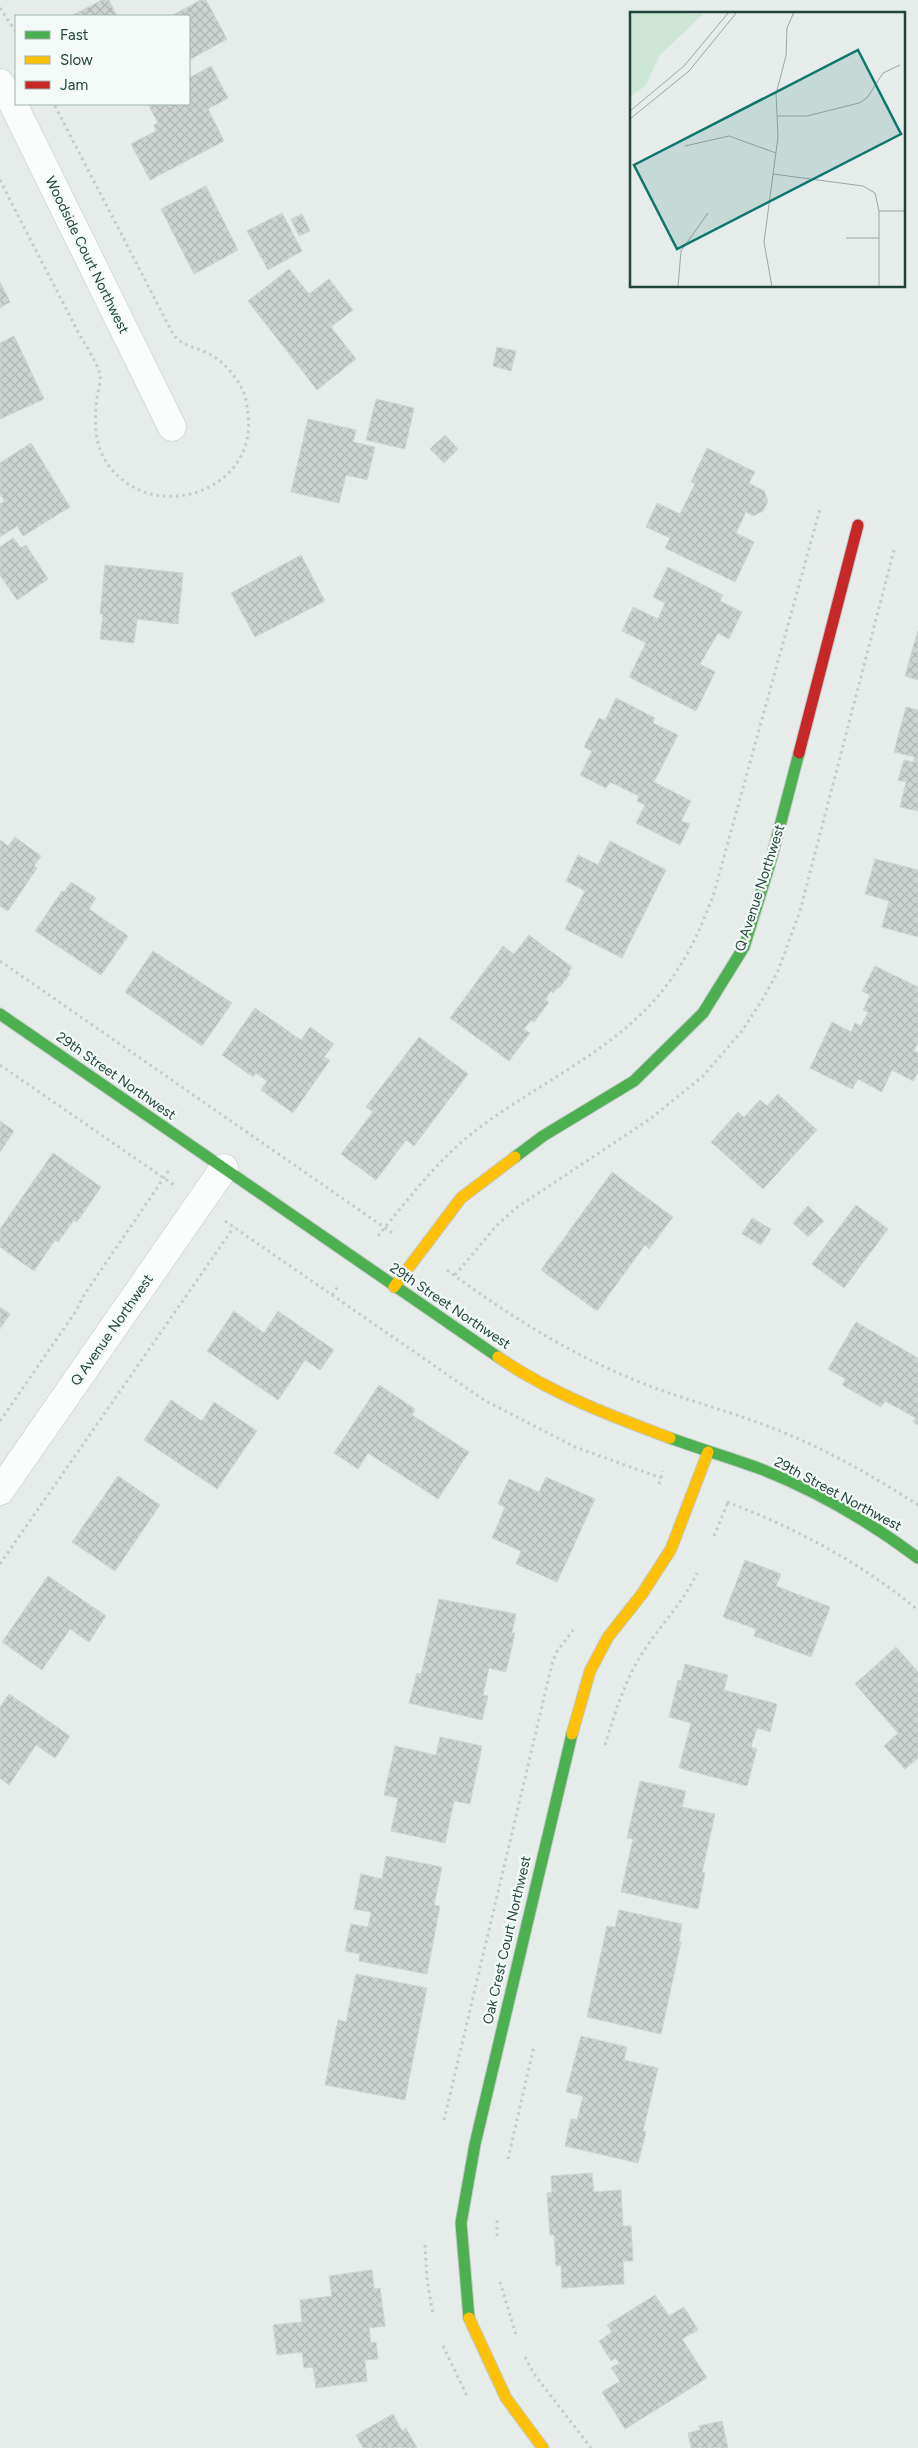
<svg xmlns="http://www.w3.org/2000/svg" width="918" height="2448" font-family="Figtree,sans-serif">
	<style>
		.building { fill: url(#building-cross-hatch); stroke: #ced5d2 }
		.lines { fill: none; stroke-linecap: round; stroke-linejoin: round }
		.street-casing { stroke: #c3c9c7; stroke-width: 29 }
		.fast-casing { stroke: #c1cac7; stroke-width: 13 }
		.slow-casing { stroke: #c1cac7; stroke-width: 13 }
		.jam-casing { stroke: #c1cac7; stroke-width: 13 }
		.path { stroke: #c1ccc9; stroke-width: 3; stroke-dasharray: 2.5 4; stroke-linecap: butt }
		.street { stroke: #fbfcfc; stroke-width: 28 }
		.fast { stroke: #4caf50; stroke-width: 11 }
		.slow { stroke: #ffc107; stroke-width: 11 }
		.jam { stroke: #c62828; stroke-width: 11 }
		.labels { text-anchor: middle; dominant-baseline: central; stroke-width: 4.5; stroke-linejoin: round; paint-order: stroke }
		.street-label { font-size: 14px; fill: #20433b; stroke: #f4faf8 }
		.inset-road { fill: none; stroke: #97a8a3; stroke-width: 1 }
		.view { fill: #0f766e; fill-opacity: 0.15; stroke: #0f766e; stroke-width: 2.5 }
		.inset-edge { fill: none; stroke: #20433b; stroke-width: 2.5 }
	</style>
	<defs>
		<pattern id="building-cross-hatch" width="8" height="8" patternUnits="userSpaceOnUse" patternTransform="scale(1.25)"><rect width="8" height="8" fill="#ccd3d1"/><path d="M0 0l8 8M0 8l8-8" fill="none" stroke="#afb6b4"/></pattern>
	</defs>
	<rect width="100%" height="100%" fill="#e6ece9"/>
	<g class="building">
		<polygon points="102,0 109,0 117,16 71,16"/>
		<polygon points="201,0 206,0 227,39 189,60 189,16 171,16"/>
		<polygon points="211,66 228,98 208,109 224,141 150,180 131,144 156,131 154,125 158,123 148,104 189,104 189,78"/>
		<polygon points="206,186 238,250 194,274 161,209"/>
		<polygon points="282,213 302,251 268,270 247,231"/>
		<polygon points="302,214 310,231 299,236 291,219"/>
		<polygon points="289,269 309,294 329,279 353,310 331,327 356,359 317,390 248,301"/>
		<polygon points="0,282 10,302 0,308"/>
		<polygon points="14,336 44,399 0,419 0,343"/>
		<polygon points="497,347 516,351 511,371 493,366"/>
		<polygon points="376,399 414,408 405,449 366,440"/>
		<polygon points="308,419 356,430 353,442 375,447 367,480 346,475 339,503 291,492"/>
		<polygon points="445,435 458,449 444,463 430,449"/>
		<polygon points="31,443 70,507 23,536 17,526 0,537 0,504 5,501 0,494 0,463"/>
		<polygon points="707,448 755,472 749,483 764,491 768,501 763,511 753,516 746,512 736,533 754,542 735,582 665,548 670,538 646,527 657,503 680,514 695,484 691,482"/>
		<polygon points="13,538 21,548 26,545 48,579 17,600 0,575 0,547"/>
		<polygon points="301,555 325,601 255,637 231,593"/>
		<polygon points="105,565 183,573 178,624 137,619 134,643 100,639 103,614 100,614"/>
		<polygon points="668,567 723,595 720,601 742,612 729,639 718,633 700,664 715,672 696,711 629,677 646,643 622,631 633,607 658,619 665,603 653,597"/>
		<polygon points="918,630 918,680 905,676"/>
		<polygon points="616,698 655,718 653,723 678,735 654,782 691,801 681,821 690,824 680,845 636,823 645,805 637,801 639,796 610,782 606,788 580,775 592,751 584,747 599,718 605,721"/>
		<polygon points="906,707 918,710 918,811 900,807 906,782 898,780 904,760 913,762 915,757 894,752"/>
		<polygon points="15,837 41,856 34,866 37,868 8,911 0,906 0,840 8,846"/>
		<polygon points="610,841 666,870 622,958 565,929 585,891 566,881 578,855 598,865"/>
		<polygon points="875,859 918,870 918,937 882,927 889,901 865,894"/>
		<polygon points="71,882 96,898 89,909 128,936 101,975 35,931 62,891 64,892"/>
		<polygon points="529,935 572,967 568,973 570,974 559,988 558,987 553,993 551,991 545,1000 549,1002 534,1022 531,1020 524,1029 530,1033 509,1061 450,1018 503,946 514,954"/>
		<polygon points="153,951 232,1003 202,1046 125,992"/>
		<polygon points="875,966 918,987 918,1042 914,1051 918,1053 918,1072 913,1081 892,1070 882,1092 858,1079 852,1089 810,1068 832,1022 851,1032 855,1023 861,1026 868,1012 863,1010 870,995 862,991"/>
		<polygon points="255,1008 301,1040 310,1027 334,1044 324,1057 330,1060 293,1113 261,1090 267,1081 256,1073 253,1077 222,1055"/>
		<polygon points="419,1037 468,1074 414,1146 406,1140 376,1180 341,1154 373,1112 366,1107"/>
		<polygon points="778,1094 817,1130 763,1189 711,1142 738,1112 744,1117 760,1100 767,1106"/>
		<polygon points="0,1121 14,1131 0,1152"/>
		<polygon points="53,1153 101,1187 77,1222 74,1220 58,1242 55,1240 34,1271 0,1247 0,1229"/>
		<polygon points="612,1172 673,1217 649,1249 645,1245 597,1311 541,1270"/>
		<polygon points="856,1205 888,1229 844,1288 812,1264"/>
		<polygon points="808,1206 824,1221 808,1237 793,1223"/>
		<polygon points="752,1218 771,1229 761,1245 742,1234"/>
		<polygon points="0,1307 10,1314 0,1329"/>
		<polygon points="234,1311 264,1333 278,1311 334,1350 320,1370 305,1360 278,1400 207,1351"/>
		<polygon points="856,1322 918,1358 918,1425 913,1422 916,1418 885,1401 881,1407 842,1385 846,1379 828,1369"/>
		<polygon points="379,1385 415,1409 412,1415 469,1452 438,1499 368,1453 358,1469 334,1453"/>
		<polygon points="171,1400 202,1421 214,1402 257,1431 217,1489 144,1440"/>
		<polygon points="118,1476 160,1505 115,1571 72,1542"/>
		<polygon points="546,1477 595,1499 557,1582 516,1564 521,1551 492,1538 505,1507 498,1504 509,1479 539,1492"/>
		<polygon points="745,1560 781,1574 776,1586 830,1607 811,1657 754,1636 756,1629 723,1617"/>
		<polygon points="48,1576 106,1616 89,1642 70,1629 42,1670 2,1642"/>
		<polygon points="439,1599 516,1614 512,1633 515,1633 506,1672 489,1668 483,1695 488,1696 482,1720 409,1703 417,1673 421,1674"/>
		<polygon points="896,1647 918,1672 918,1758 905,1769 884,1746 898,1733 855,1684"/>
		<polygon points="685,1664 728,1675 724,1690 777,1704 770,1732 757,1728 751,1747 757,1749 747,1786 679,1768 691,1723 669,1717 678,1680 681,1681"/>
		<polygon points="9,1694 70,1736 55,1758 36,1745 9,1785 0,1778 0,1707"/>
		<polygon points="440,1737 482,1746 470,1804 454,1801 445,1843 391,1831 398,1798 384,1795 395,1746 436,1755"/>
		<polygon points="640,1781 686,1791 682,1807 715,1814 702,1872 705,1873 698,1909 621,1892 633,1839 627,1838"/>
		<polygon points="386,1856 442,1867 434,1905 440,1906 427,1974 359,1961 360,1954 345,1951 351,1924 368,1927 371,1912 354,1909 361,1874 382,1879"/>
		<polygon points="619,1910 682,1924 679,1942 681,1942 661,2034 587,2017 607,1926 615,1927"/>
		<polygon points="356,1974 427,1988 405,2100 325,2085 338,2020 346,2022"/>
		<polygon points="581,2036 627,2047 624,2060 658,2068 643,2131 646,2132 638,2163 565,2146 571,2119 577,2120 583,2096 566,2092"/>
		<polygon points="592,2173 594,2192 621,2190 623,2226 631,2226 633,2261 623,2261 624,2284 562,2288 561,2265 556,2266 554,2235 550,2235 547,2193 552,2192 551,2176"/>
		<polygon points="372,2270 374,2289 380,2288 385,2326 369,2328 371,2343 376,2342 378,2359 365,2360 367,2381 316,2388 313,2367 304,2368 302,2352 277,2355 273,2325 302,2322 300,2300 332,2296 329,2276"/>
		<polygon points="655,2295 669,2316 684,2307 698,2330 682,2339 707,2378 625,2429 602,2392 620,2381 611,2368 619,2363 616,2358 611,2361 599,2341 612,2332 607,2325"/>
		<polygon points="393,2414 402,2431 406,2428 417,2448 363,2448 356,2435"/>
		<polygon points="722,2421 728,2448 691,2448 688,2433 700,2430 699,2426"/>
	</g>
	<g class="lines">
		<defs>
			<g id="street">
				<polyline points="0,83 12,102 172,427"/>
				<polyline points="0,1491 224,1168"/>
			</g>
			<g id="fast">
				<polyline points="0,1014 498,1357"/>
				<polyline points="515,1157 543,1136 634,1081 703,1013 744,947 771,860 799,753"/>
				<path d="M 670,1438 C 700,1449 731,1458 761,1469 C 817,1491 870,1522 918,1558"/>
				<polyline points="469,2318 461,2223 475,2144 572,1734"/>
			</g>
			<g id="slow">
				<polyline points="394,1287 461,1198 515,1157"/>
				<path d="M 498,1357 C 550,1393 611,1416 670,1438"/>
				<polyline points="572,1734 590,1671 608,1637 642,1594 671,1549 708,1452"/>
				<polyline points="469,2318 506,2398 543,2448"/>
			</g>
			<polyline id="jam" points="799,753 858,525"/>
		</defs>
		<use href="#street" class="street-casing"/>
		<use href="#fast" class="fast-casing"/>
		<use href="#slow" class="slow-casing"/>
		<use href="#jam" class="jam-casing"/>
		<g class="path">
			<polyline points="0,8 16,32"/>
			<path d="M 0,180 C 25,230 51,279 76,328 C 82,340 98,363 100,375 C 101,382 98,391 97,398 C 94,422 94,446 109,466 C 154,526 258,491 248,414 C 247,406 246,396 242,389 C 235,374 220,358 205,352 C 192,346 182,346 173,334 L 54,104"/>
			<polyline points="0,961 394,1234"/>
			<polyline points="0,1065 174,1185"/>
			<polyline points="225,1221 484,1400 575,1447 661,1478"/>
			<path d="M 378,1236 C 407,1201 434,1164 470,1135 C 536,1082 622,1050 672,978 C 691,951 703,923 714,893 L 820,509"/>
			<path d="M 447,1270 C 505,1313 565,1351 632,1379 C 682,1400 735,1412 785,1433 C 831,1452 876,1478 918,1505"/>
			<polyline points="455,1275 497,1225 516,1208 650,1119 703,1076 742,1031 764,997 778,971 800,911 894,550"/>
			<polyline points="332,1295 339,1285"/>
			<polyline points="0,1421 76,1311 84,1295 170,1169"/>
			<polyline points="659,1484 663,1471"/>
			<path d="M 727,1502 C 796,1528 861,1563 918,1610"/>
			<polyline points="714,1536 728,1502"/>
			<polyline points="0,1564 234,1227"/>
			<path d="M 605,1745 C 616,1710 626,1676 647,1646 C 664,1621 684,1601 697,1573"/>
			<polyline points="444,2120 552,1664 556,1653 573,1630"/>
			<polyline points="508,2159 534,2046"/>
			<polyline points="497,2236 497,2217"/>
			<polyline points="425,2245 427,2280 433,2314"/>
			<polyline points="500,2282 517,2338"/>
			<polyline points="443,2346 467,2396"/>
			<polyline points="525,2357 534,2374 591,2448"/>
		</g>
		<use href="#street" class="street"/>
		<use href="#fast" class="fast"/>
		<use href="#slow" class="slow"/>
		<use href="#jam" class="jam"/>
	</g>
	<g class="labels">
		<g class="street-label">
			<text transform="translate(87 255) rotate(64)">Woodside Court Northwest</text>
			<text transform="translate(760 888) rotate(-72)">Q Avenue Northwest</text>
			<text transform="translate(116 1076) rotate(35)">29th Street Northwest</text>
			<text transform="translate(450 1306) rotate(34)">29th Street Northwest</text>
			<text transform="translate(112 1330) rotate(-55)">Q Avenue Northwest</text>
			<text transform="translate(838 1494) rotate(28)">29th Street Northwest</text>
			<text transform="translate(507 1940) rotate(-77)">Oak Crest Court Northwest</text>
		</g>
	</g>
	<g transform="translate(630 12)">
		<rect width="275" height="275" fill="#e6ece9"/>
		<path d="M 0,0 L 73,2 L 30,43 L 15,74 L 0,85 Z" fill="#cde6d6"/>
		<path class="inset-road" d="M 0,99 L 54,54 L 99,0M 147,104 L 177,104 L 229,91 L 237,86 L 253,61 L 270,53M 0,107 L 59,59 L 107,0M 55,134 L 99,124 L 146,141M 143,162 L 233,174 L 245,181 L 249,199 L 275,199M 249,199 L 249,275M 216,226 L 249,226M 48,275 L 51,239 L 78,201M 142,275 L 134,230 L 148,125 L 146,82 L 156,44 L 157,16 L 164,0"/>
		<path class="view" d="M 228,38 L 271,122 L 47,237 L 4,153 Z"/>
		<rect width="275" height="275" class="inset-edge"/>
	</g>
	<rect x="15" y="15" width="175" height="90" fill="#f4faf8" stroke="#9fb1ac"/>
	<rect x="25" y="31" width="25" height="8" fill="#4caf50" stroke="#9fb1ac"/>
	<text x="60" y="40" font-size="15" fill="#20433b">Fast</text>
	<rect x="25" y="56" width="25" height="8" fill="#ffc107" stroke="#9fb1ac"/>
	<text x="60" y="65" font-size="15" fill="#20433b">Slow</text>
	<rect x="25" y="81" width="25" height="8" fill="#c62828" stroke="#9fb1ac"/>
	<text x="60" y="90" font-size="15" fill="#20433b">Jam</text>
</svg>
